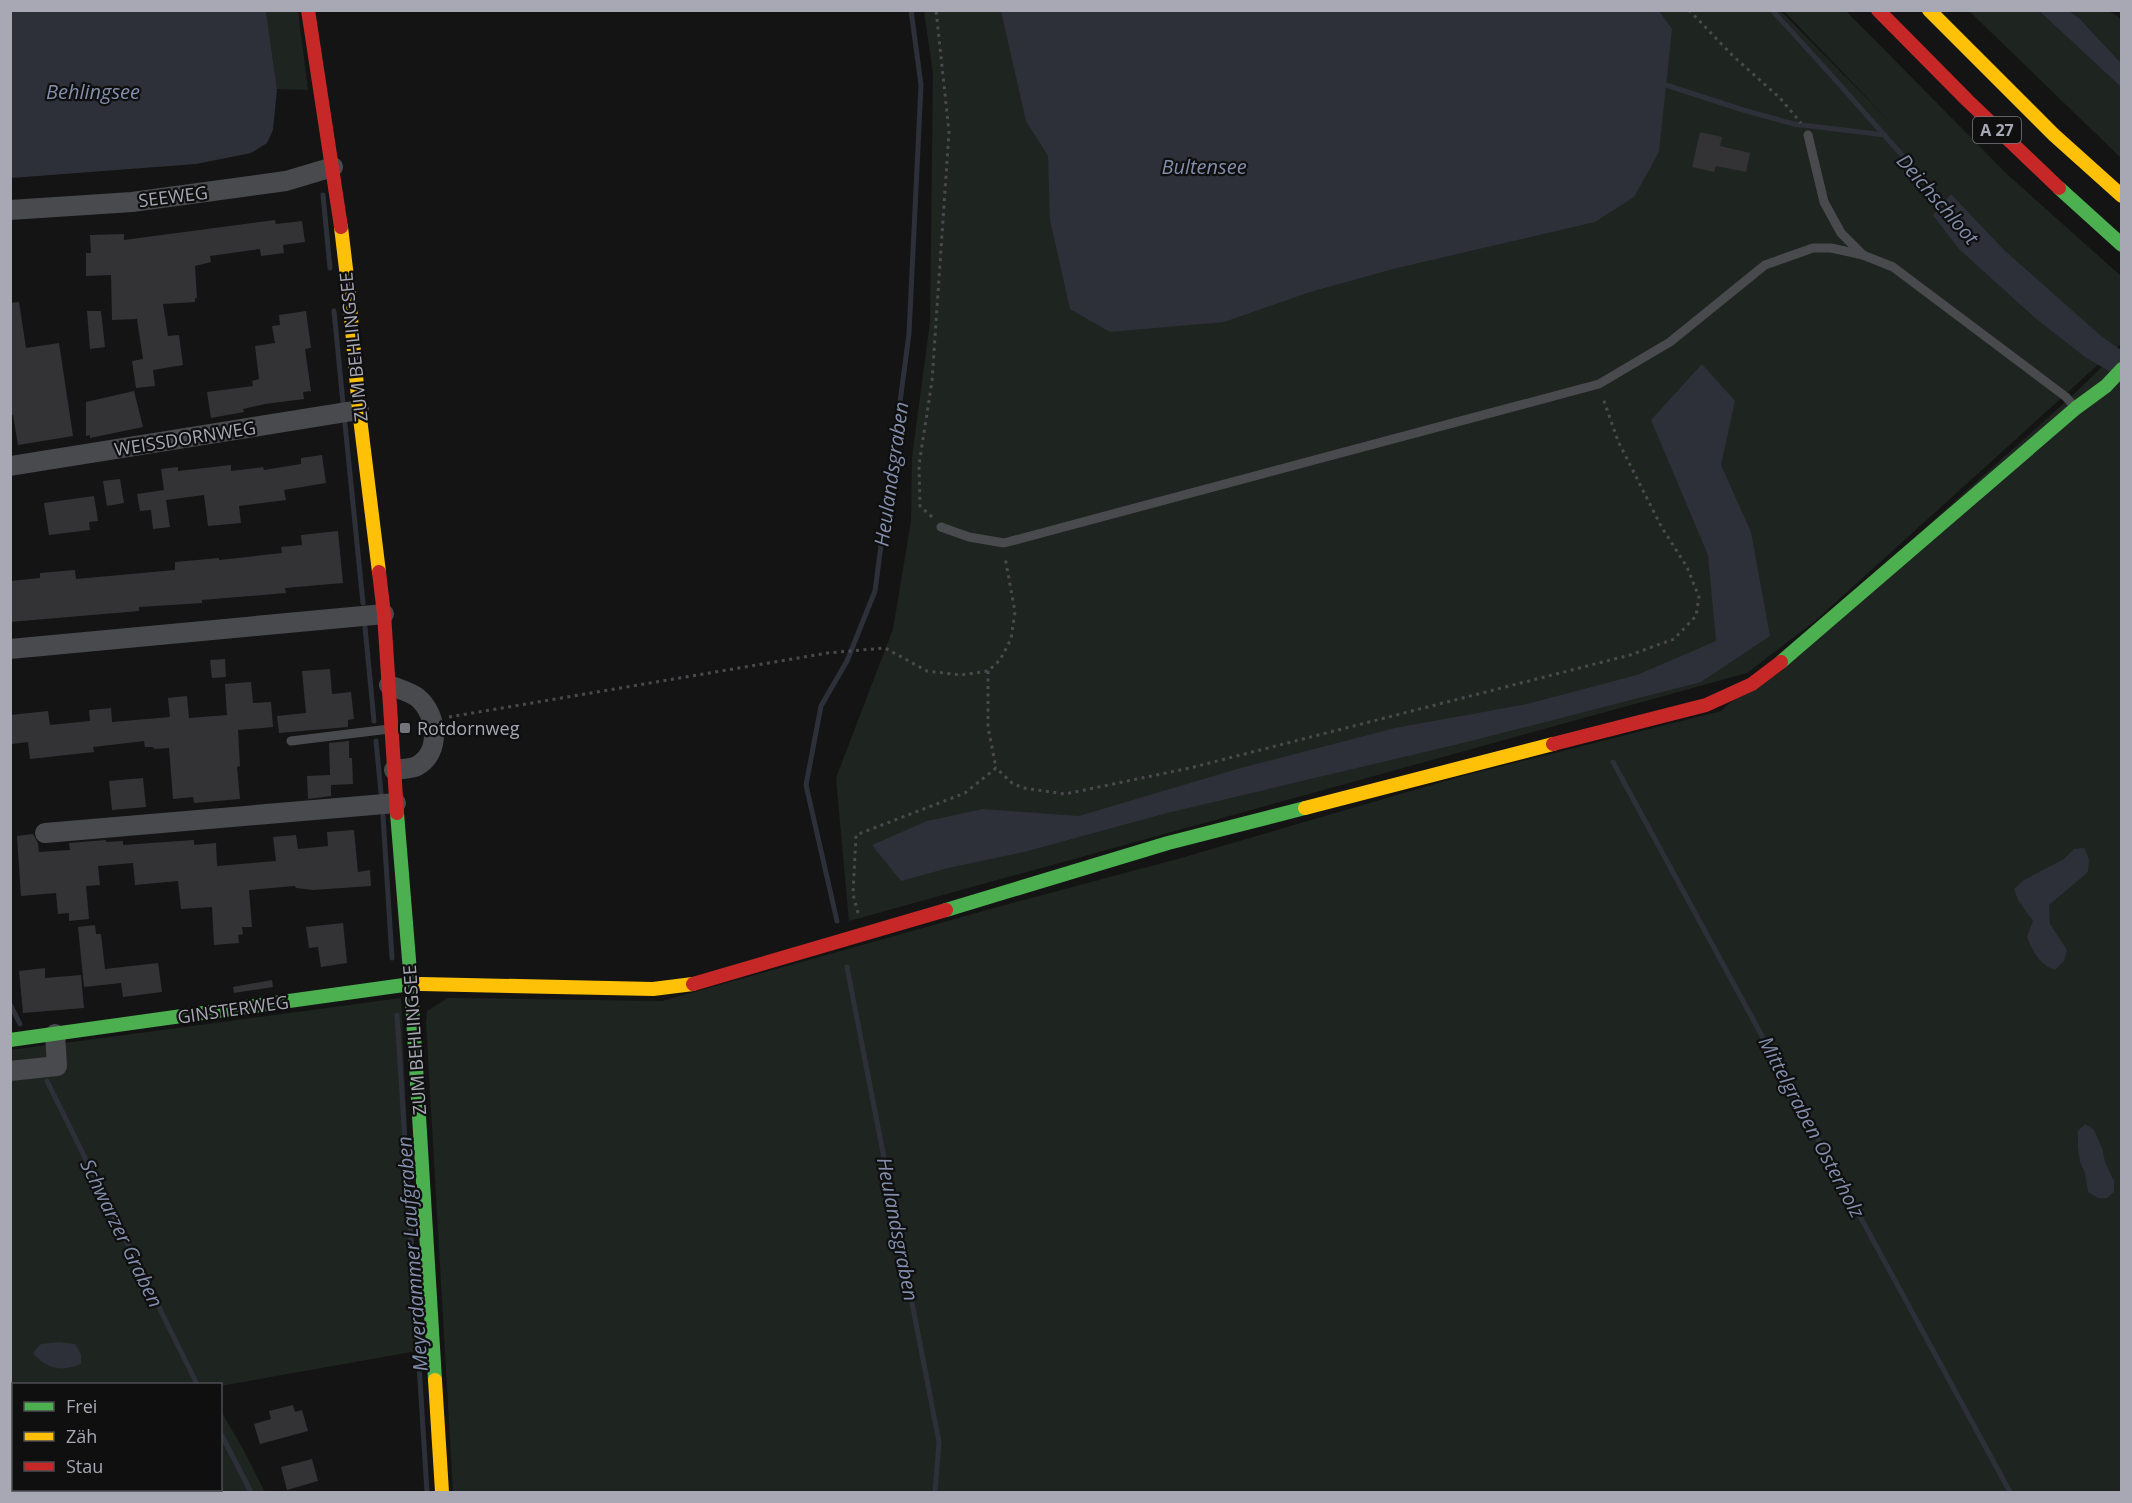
<svg xmlns="http://www.w3.org/2000/svg" width="2132" height="1503" font-family="'Open Sans',sans-serif">
	<style>
		.green { fill: #1e2420 }
		.water { fill: #2d3038 }
		.lines { fill: none; stroke-linecap: round; stroke-linejoin: round }
		.stream { stroke: #2d3038; stroke-width: 5 }
		.building { fill: #333336 }
		.path { stroke: #4a4a4e; stroke-width: 3; stroke-dasharray: 3 4.5; stroke-linecap: butt }
		.lane { stroke: #494a4d; stroke-width: 9 }
		.street { stroke: #494a4d; stroke-width: 20 }
		.fast { stroke: #4caf50; stroke-width: 14 }
		.slow { stroke: #ffc107; stroke-width: 14 }
		.jam { stroke: #c62828; stroke-width: 14 }
		.poi-dot { fill: #74747c; stroke: #0f0f10; stroke-width: 2 }
		.labels { text-anchor: middle; dominant-baseline: central; stroke-width: 4.5; stroke-linejoin: round; paint-order: stroke }
		.shield { fill: #0f0f10; stroke: #797a83; stroke-width: 1.5 }
		.shield-label { font-size: 16px; font-weight: bold; fill: #a7a8b4 }
		.street-label { font-size: 18px; fill: #a7a8b4; stroke: #0f0f10 }
		.poi-label { font-size: 18px; fill: #a7a8b4; stroke: #0f0f10; text-anchor: start }
		.water-label { font-size: 20px; font-style: italic; fill: #828eab; stroke: #0f0f10 }
	</style>
	<rect width="100%" height="100%" fill="#141415"/>
	<g class="green">
		<polygon points="266,11 298,11 308,90 277,89"/>
		<polygon points="924,11 1781,11 1892,124 1784,11 1846,11 2008,175 2121,276 2121,344 1815,621 1747,673 849,921 836,778 893,629 911,521 912,457 930,322 933,74"/>
		<polygon points="1969,11 2039,11 2121,87 2121,158"/>
		<path d="M 2069,11 C 2087,11 2109,5 2121,20 L 2121,63 L 2079,18 Z"/>
		<polygon points="2121,348 2121,1492 453,1492 426,1023 427,1011 448,998 662,1001 1012,903 1181,858 1459,777 1721,711 2072,396"/>
		<polygon points="401,998 417,1351 221,1386 14,1384 14,1490 220,1490 221,1411 243,1449 265,1492 11,1492 10,1073 58,1067 57,1044"/>
		<polygon points="54,1044 56,1065 11,1070 10,1050"/>
	</g>
	<g class="water">
		<polygon points="11,10 266,11 277,89 273,130 267,143 251,153 196,164 11,178"/>
		<polygon points="1001,11 1659,11 1672,29 1659,152 1634,197 1595,222 1397,268 1310,292 1224,322 1110,332 1070,309 1050,220 1048,156 1026,121"/>
		<polygon points="2039,11 2069,11 2079,18 2121,63 2121,87"/>
		<polygon points="1951,194 2004,250 2101,336 2121,350 2121,378 2085,357 2034,317 1959,249 1933,215"/>
		<polygon points="1702,364 1735,401 1721,465 1751,532 1770,636 1701,682 1467,742 1167,813 1024,852 948,868 901,881 872,845 927,821 983,809 1079,816 1237,769 1395,728 1527,704 1637,675 1716,641 1708,555 1651,420"/>
		<path d="M 2084,848 L 2089,859 L 2088,872 L 2049,905 L 2050,924 L 2067,950 L 2064,961 L 2055,970 C 2039,964 2034,953 2027,937 L 2033,921 L 2018,900 L 2014,889 L 2024,880 L 2064,859 L 2074,849 Z"/>
		<polygon points="2085,1124 2094,1130 2102,1148 2105,1162 2114,1181 2114,1192 2107,1198 2098,1198 2088,1192 2085,1173 2080,1162 2078,1149 2078,1131"/>
		<path d="M 59,1342 L 75,1344 L 81,1354 L 81,1364 C 61,1372 48,1370 33,1353 L 41,1344 Z"/>
	</g>
	<g class="lines">
		<g class="stream">
			<polyline points="1772,10 1832,76 1947,206"/>
			<polyline points="1666,85 1743,110 1794,124 1885,135"/>
			<polyline points="323,195 330,268"/>
			<polyline points="334,311 343,403"/>
			<polyline points="345,424 363,603"/>
			<polyline points="365,627 374,721"/>
			<polyline points="376,741 381,793"/>
			<polyline points="1613,762 2010,1492"/>
			<polyline points="383,816 392,958"/>
			<polyline points="837,921 806,785 821,706 847,661 875,591 909,334 921,85 911,10"/>
			<polyline points="847,967 939,1442 935,1492"/>
			<polyline points="10,1004 20,1024"/>
			<polyline points="397,1015 427,1492"/>
			<polyline points="47,1081 197,1384"/>
			<polyline points="220,1432 251,1492"/>
		</g>
	</g>
	<g class="building">
		<polygon points="1700,132 1722,137 1720,146 1750,153 1746,172 1716,166 1714,172 1692,167"/>
		<polygon points="275,220 276,224 302,221 305,242 283,245 284,253 261,256 260,249 210,256 211,262 195,266 197,298 195,298 195,302 163,304 168,336 179,335 183,365 153,370 155,386 136,388 132,361 143,359 137,319 112,320 111,275 86,276 86,253 91,253 90,235 124,234 124,240"/>
		<polygon points="19,302 26,348 59,343 73,436 18,445 13,415 10,415 10,303"/>
		<polygon points="87,311 101,311 105,347 90,349"/>
		<polygon points="306,311 311,348 305,349 311,391 303,392 304,399 265,404 243,409 244,412 211,418 207,392 253,386 252,381 259,379 255,346 275,343 272,326 280,325 279,315"/>
		<polygon points="134,391 143,427 90,438 90,435 86,436 86,402"/>
		<polygon points="322,455 326,483 284,490 286,500 239,506 241,523 208,526 204,495 166,500 170,527 153,529 151,510 140,511 137,494 164,490 161,469 178,467 178,471 231,465 231,471 263,467 264,470 301,464 301,458"/>
		<polygon points="120,479 124,503 107,506 103,481"/>
		<polygon points="94,496 98,521 89,522 90,530 49,535 44,503"/>
		<polygon points="338,531 343,583 285,588 286,593 202,600 202,603 139,607 139,611 10,622 10,581 40,578 40,573 75,570 76,579 175,570 175,562 219,558 219,560 282,553 281,547 302,545 301,535"/>
		<polygon points="225,659 226,677 212,678 210,660"/>
		<polygon points="330,669 332,694 351,692 354,719 348,720 348,727 279,733 277,716 306,713 302,671"/>
		<polygon points="251,682 253,703 271,702 273,727 238,730 240,766 237,767 240,799 194,803 193,797 173,799 169,748 154,749 153,747 145,747 144,741 93,747 94,752 30,759 28,742 12,744 10,715 48,711 50,725 90,721 89,710 111,708 112,722 170,717 168,698 187,696 189,718 227,715 225,684"/>
		<polygon points="349,741 349,758 352,758 353,784 331,785 331,796 308,799 307,776 330,775 329,743"/>
		<polygon points="143,778 146,807 112,810 109,781"/>
		<polygon points="354,830 358,872 370,870 371,886 313,890 296,888 295,886 249,890 252,927 242,927 243,934 238,935 239,943 214,945 212,907 181,909 178,881 135,885 133,863 98,866 100,885 86,886 89,919 69,921 69,913 58,914 56,893 21,896 17,836 33,834 38,843 39,852 70,850 69,843 106,840 106,842 123,841 123,845 194,840 194,845 216,843 217,866 276,861 273,837 296,835 298,849 328,846 327,832"/>
		<polygon points="343,923 347,963 321,967 318,947 309,948 306,927"/>
		<polygon points="95,925 96,934 101,934 105,969 158,963 162,992 123,997 121,983 84,987 78,927"/>
		<polygon points="45,968 45,978 81,975 84,1008 23,1013 19,971"/>
		<polygon points="272,980 273,987 234,993 233,987"/>
		<polygon points="293,1405 295,1412 302,1410 308,1431 260,1444 254,1424 271,1419 269,1411"/>
		<polygon points="312,1459 318,1481 287,1490 281,1467"/>
	</g>
	<g class="lines">
		<g class="path">
			<polyline points="1689,10 1732,55 1780,98 1801,123"/>
			<polyline points="932,517 920,506 919,465 932,381 949,132 936,10"/>
			<polyline points="988,671 988,727 996,768"/>
			<polyline points="449,717 827,653 885,648 927,671 961,675 988,671 1000,660 1011,639 1015,612 1005,557"/>
			<polyline points="858,913 853,894 856,835 965,793 996,768 1012,783 1023,788 1065,794 1190,768 1630,655 1674,639 1696,616 1699,597 1687,567 1661,526 1618,441 1603,398"/>
			<polyline points="220,1489 223,1492"/>
			<polyline points="154,1492 170,1490"/>
		</g>
		<g class="lane">
			<polyline points="1808,135 1824,202 1841,233 1863,255"/>
			<polyline points="941,527 969,537 1004,543 1599,384 1670,342 1765,265 1813,248 1831,248 1863,255 1893,267 2066,397 2074,406"/>
			<polyline points="291,741 389,729"/>
		</g>
		<g class="street">
			<polyline points="10,210 132,202 286,181 333,167"/>
			<polyline points="10,466 359,410"/>
			<polyline points="10,649 384,614"/>
			<path d="M 389,685 C 398,689 411,692 418,698 C 438,715 441,753 417,766 C 411,769 401,769 394,770"/>
			<polyline points="45,833 396,803"/>
			<polyline points="10,1071 57,1066 55,1034"/>
		</g>
		<g class="fast">
			<polyline points="2059,188 2122,245"/>
			<polyline points="1781,662 2076,408 2106,386 2122,369"/>
			<polyline points="397,813 411,984 435,1380"/>
			<polyline points="946,910 1168,843 1305,808"/>
			<polyline points="10,1040 411,984 421,984"/>
		</g>
		<g class="slow">
			<polyline points="1929,10 2054,135 2122,196"/>
			<polyline points="341,227 349,294 359,410 379,572"/>
			<polyline points="1305,808 1553,744"/>
			<polyline points="421,984 653,989 693,984"/>
			<polyline points="435,1380 442,1492"/>
		</g>
		<g class="jam">
			<polyline points="308,10 341,227"/>
			<polyline points="1878,10 1967,100 2059,188"/>
			<polyline points="379,572 384,614 397,813"/>
			<polyline points="1553,744 1706,705 1752,684 1781,662"/>
			<polyline points="693,984 946,910"/>
		</g>
	</g>
	<rect class="poi-dot" x="399" y="722" width="12" height="12" rx="3"/>
	<g class="labels">
		<rect class="shield" x="1973" y="117" width="48" height="26" rx="4.5"/>
		<g class="shield-label">
			<text x="1997" y="130">A 27</text>
		</g>
		<g class="street-label">
			<text transform="translate(173 196) rotate(-7)">SEEWEG</text>
			<text transform="translate(353 347) rotate(-96)">ZUM BEHLINGSEE</text>
			<text transform="translate(185 438) rotate(-9)">WEISSDORNWEG</text>
			<text transform="translate(233 1009) rotate(-8)">GINSTERWEG</text>
			<text transform="translate(414 1040) rotate(-94)">ZUM BEHLINGSEE</text>
		</g>
		<g class="poi-label">
			<text x="417" y="728">Rotdornweg</text>
		</g>
		<g class="water-label">
			<text x="93" y="91">Behlingsee</text>
			<text x="1204" y="166">Bultensee</text>
			<text transform="translate(1938 199) rotate(49)">Deichschloot</text>
			<text transform="translate(891 474) rotate(-82)">Heulandsgraben</text>
			<text transform="translate(1812 1127) rotate(62)">Mittelgraben Osterholz</text>
			<text transform="translate(898 1229) rotate(79)">Heulandsgraben</text>
			<text transform="translate(122 1233) rotate(64)">Schwarzer Graben</text>
			<text transform="translate(412 1254) rotate(-94)">Meyerdammer Laufgraben</text>
		</g>
	</g>
	<rect width="2132" height="1503" fill="none" stroke="#a7a8b4" stroke-width="24"/>
	<rect x="12" y="1383" width="210" height="108" fill="#0f0f10" stroke="#4c4c52" stroke-width="1.5"/>
	<rect x="24" y="1402" width="30" height="9" fill="#4caf50" stroke="#4c4c52" stroke-width="1.5"/>
	<text x="66" y="1413" font-size="18" fill="#a7a8b4">Frei</text>
	<rect x="24" y="1432" width="30" height="9" fill="#ffc107" stroke="#4c4c52" stroke-width="1.5"/>
	<text x="66" y="1443" font-size="18" fill="#a7a8b4">Zäh</text>
	<rect x="24" y="1462" width="30" height="9" fill="#c62828" stroke="#4c4c52" stroke-width="1.5"/>
	<text x="66" y="1473" font-size="18" fill="#a7a8b4">Stau</text>
</svg>
